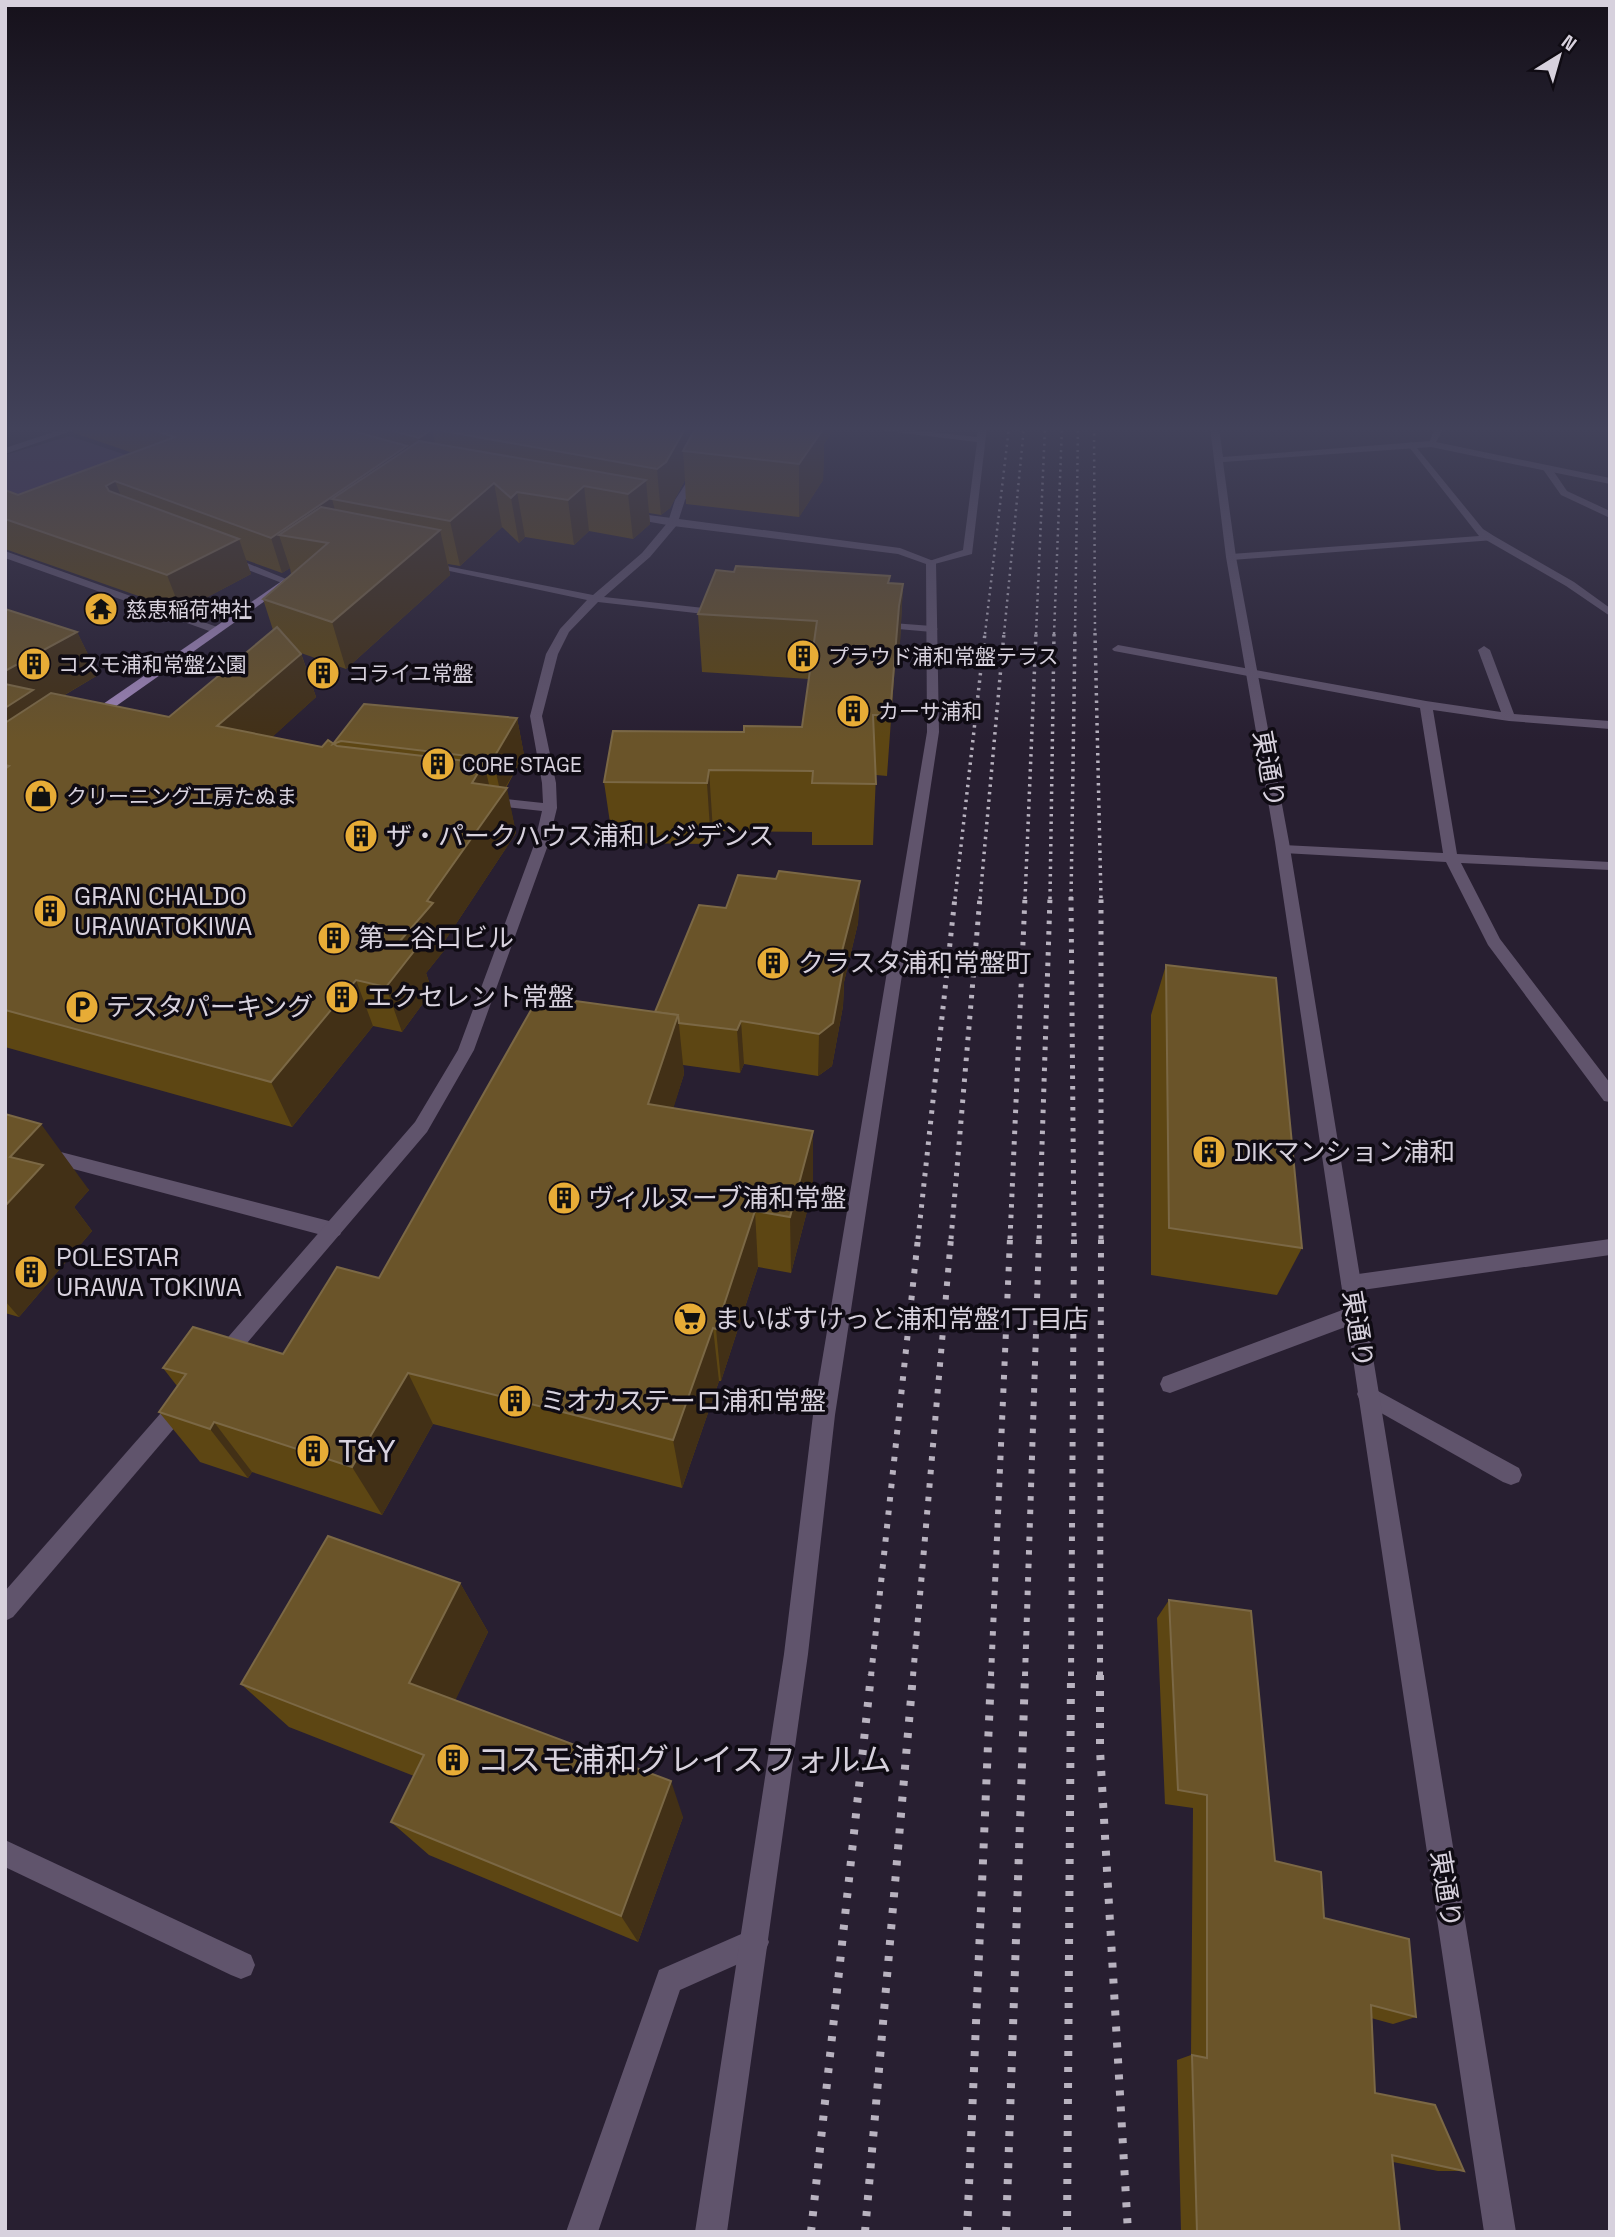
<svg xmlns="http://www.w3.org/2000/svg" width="1615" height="2237" font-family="'Space Grotesk','Noto Sans JP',sans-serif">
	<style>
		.green { fill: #423152 }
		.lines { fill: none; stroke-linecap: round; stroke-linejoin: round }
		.service { fill: #60546c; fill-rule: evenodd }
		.minor { fill: #60546c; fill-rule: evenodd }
		.tertiary { fill: #60546c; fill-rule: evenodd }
		.primary { fill: #9c83b5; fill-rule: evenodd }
		.rail-far4 { stroke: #b8b2bf; stroke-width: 2.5; stroke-dasharray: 2 4.5; stroke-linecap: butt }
		.rail-far3 { stroke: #b8b2bf; stroke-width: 3.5; stroke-dasharray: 2.5 5; stroke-linecap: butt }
		.rail-far2 { stroke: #b8b2bf; stroke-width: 5; stroke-dasharray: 3.5 7; stroke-linecap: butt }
		.rail-far1 { stroke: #b8b2bf; stroke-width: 6; stroke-dasharray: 4.5 9; stroke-linecap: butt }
		.rail { stroke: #b8b2bf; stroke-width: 8; stroke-dasharray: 5 11; stroke-linecap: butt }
		.wall { fill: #5d4613 }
		.shaded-wall { fill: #423016 }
		.building { fill: #6a5429; stroke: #7b6845; stroke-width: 2 }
		.labels { text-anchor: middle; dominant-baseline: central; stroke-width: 7; stroke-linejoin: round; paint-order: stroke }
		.far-poi-label { font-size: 21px; fill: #d7d1dd; stroke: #0f0b13; text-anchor: start }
		.street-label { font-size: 26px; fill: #d7d1dd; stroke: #0f0b13 }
		.poi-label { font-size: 26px; fill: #d7d1dd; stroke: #0f0b13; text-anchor: start }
		.near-poi-label { font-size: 32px; fill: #d7d1dd; stroke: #0f0b13; text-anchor: start }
	</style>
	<rect width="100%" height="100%" fill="#281f31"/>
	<polygon class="green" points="70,436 173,471 5,513 5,455"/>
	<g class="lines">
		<g class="service">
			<polygon points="1486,536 1494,536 1574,582 1610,608 1610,616 1566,586 1486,540"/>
			<polygon points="53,1150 333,1222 340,1225 342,1230 340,1235 333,1238 47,1162 44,1157 47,1152"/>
			<polygon points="1367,1385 1519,1468 1522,1475 1519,1482 1511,1485 1503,1482 1360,1401 1357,1394 1360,1387"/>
		</g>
		<g class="minor">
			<polygon points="69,427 83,427 5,454 5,448"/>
			<polygon points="853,427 885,427 977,437 978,427 987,427 972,554 931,565 926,562 963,550 977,442"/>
			<polygon points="1435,427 1444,427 1434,446 1428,446"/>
			<polygon points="1412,442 1483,529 1494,536 1494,540 1231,560 1226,557 1231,554 1479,536 1409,447 1409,443"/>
			<polygon points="1544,466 1550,466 1567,491 1610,511 1610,518 1561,495 1542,468"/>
			<polygon points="694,471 702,473 685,500 677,525 650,557 604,597 722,610 728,613 722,616 598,602 569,632 558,654 542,716 556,783 557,808 548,845 474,1050 427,1132 230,1363 223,1366 216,1363 213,1357 216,1351 415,1122 458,1050 534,845 542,811 488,805 481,801 488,797 543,803 542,783 530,716 546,654 560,629 587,600 421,565 426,562 593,595 642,553 668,522 675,500"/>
			<polygon points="5,551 220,628 222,630 212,632 5,558"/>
			<polygon points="222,556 230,556 291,581 282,583 222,560"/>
			<polygon points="879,622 932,626 938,629 932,632 875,627 873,625"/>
			<polygon points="1118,645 1426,701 1501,712 1478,650 1484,646 1490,650 1514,714 1610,721 1610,729 1509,721 1433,710 1457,854 1610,862 1610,870 1461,863 1500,939 1610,1083 1610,1102 1604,1101 1488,945 1446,862 1283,853 1276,849 1283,845 1443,853 1420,708 1114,651 1112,649"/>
			<polygon points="1610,1239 1610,1255 1362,1290 1516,2232 1484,2232 1348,1326 1170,1393 1163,1391 1160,1384 1163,1377 1345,1309 1341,1283 1344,1277 1351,1275"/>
			<polygon points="181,1395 188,1398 192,1405 188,1412 13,1617 5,1621 5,1591 174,1398"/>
			<polygon points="5,1840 251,1955 255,1965 251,1975 241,1979 231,1975 5,1867"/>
			<polygon points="755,1928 765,1932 769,1942 765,1952 680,1990 598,2232 566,2232 659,1970"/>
		</g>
		<g class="tertiary">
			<polygon points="1210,427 1219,427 1223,457 1431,441 1610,478 1610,484 1431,447 1223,462 1236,557 1289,842 1361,1283 1358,1289 1351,1291 1344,1289 1341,1283 1275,842 1226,557"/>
			<polygon points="626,512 900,548 936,562 939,732 835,1415 808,1654 727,2232 695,2232 784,1654 813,1415 927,732 926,564 898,554 673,526 622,517 622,513"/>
		</g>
		<polygon class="primary" points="292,574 296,575 296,579 95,721 87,721 87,715"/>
		<g class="rail-far4">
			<polyline points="1094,427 1095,634"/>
			<polyline points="985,634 1009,427"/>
			<polyline points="1004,634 1024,427"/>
			<polyline points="1036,634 1045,427"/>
			<polyline points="1054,634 1062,427"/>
			<polyline points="1075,634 1078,427"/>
		</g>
		<g class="rail-far3">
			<polyline points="1095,633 1101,899"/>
			<polyline points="955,899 985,633"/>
			<polyline points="980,899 1004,633"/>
			<polyline points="1025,899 1036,633"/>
			<polyline points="1050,899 1054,633"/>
			<polyline points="1071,899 1075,633"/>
		</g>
		<g class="rail-far2">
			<polyline points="1071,897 1074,1239"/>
			<polyline points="918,1239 955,897"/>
			<polyline points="951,1239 980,897"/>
			<polyline points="1010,1239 1025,897"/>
			<polyline points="1039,1239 1050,897"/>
			<polyline points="1101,1239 1101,897"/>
		</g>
		<g class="rail-far1">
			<polyline points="871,1676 918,1238"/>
			<polyline points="913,1676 951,1238"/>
			<polyline points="991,1676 1010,1238"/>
			<polyline points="1025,1676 1039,1238"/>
			<polyline points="1071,1676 1074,1238"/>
			<polyline points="1100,1676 1101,1238"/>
		</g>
		<g class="rail">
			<polyline points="1100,1675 1100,1750 1128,2232"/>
			<polyline points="811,2232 871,1675"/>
			<polyline points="865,2232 913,1675"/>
			<polyline points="967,2232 991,1675"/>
			<polyline points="1006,2232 1025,1675"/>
			<polyline points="1067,2232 1071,1675"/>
		</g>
	</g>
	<g class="wall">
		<polygon points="72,427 835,427 824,444 823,480 799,517 686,504 685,480 670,508 661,515 649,513 650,524 633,539 589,531 574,545 525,537 519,543 502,527 460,566 448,564 450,575 346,669 301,653 316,697 272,737 322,747 334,744 364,704 517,718 524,755 506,788 516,833 444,942 446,948 426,973 432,991 402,1032 373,1026 292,1127 5,1047 5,609 77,632 98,675 63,696 169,717 273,630 263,599 291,574 290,568 282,573 246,560 251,574 181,611 5,549 5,490 18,495 133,453 74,433"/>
		<polygon points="889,583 903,584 900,642 895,664 887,776 876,775 873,845 812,845 812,832 713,831 711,844 613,843 604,782 744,732 802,727 809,679 702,672 698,614"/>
		<polygon points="776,879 860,881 858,923 844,982 843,1006 832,1066 818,1076 744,1064 740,1073 683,1065 684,1074 673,1108 813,1131 813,1188 791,1273 758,1267 721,1381 719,1381 682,1488 433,1424 382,1515 252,1472 248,1478 200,1462 159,1412 177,1386 163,1368 283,1354 379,1278 655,1012 726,908"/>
		<polygon points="1166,965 1302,1248 1277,1295 1151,1275 1151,1015"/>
		<polygon points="5,1114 89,1190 74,1207 92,1231 19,1317 5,1313"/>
		<polygon points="460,1583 488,1632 455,1700 683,1817 638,1942 429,1855 391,1822 414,1776 289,1727 241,1684"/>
		<polygon points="1169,1600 1275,1861 1324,1918 1416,2017 1393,2024 1371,2018 1375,2093 1464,2171 1438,2171 1393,2162 1400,2232 1181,2232 1177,2060 1191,2055 1193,1808 1165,1804 1157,1618"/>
	</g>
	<g class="shaded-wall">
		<polygon points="686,427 717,427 683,451 685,480 670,508 661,515 657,469"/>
		<polygon points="800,427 835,427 824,444 823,480 799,517 799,464"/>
		<polygon points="432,429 439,462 426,471 419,438"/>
		<polygon points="407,446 414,480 332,499 341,532 279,535 290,568 282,573 271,538"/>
		<polygon points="646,480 650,524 633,539 628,494"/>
		<polygon points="115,481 129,516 120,520 106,486"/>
		<polygon points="494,483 502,527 460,566 450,521"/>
		<polygon points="584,486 589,531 574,545 568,500"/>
		<polygon points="517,492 525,537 519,543 511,498"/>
		<polygon points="440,530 450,575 346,669 332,622"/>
		<polygon points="239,539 251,574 181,611 167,575"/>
		<polygon points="903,584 900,642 895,664 887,776 899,606"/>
		<polygon points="77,632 98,675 42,708 5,764 5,671"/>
		<polygon points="301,654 316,697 235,771 217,726"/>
		<polygon points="517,718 524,755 501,795 493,759"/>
		<polygon points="484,763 494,806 507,788 516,833 444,942 446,948 426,973 432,991 402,1032 386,987 400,941 472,783"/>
		<polygon points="709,770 713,831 711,844 707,783"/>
		<polygon points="860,881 858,923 844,982 843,1006 832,1066 818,1076 819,1034 839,963"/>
		<polygon points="356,980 373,1026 292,1127 271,1082"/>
		<polygon points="678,1015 684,1074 657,1161 648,1104"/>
		<polygon points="741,1021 744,1064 740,1073 737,1030"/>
		<polygon points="41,1124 89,1190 74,1207 92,1231 19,1317 5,1301 5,1206 10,1157"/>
		<polygon points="813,1131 813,1188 791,1273 790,1217"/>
		<polygon points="755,1211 758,1267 721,1381 716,1329"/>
		<polygon points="713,1328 719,1381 682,1488 673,1440"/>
		<polygon points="408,1373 433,1424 382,1515 352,1467"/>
		<polygon points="214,1422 252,1472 248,1478 210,1429"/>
		<polygon points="460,1583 488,1632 443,1726 409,1683"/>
		<polygon points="671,1781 683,1817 638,1942 621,1916"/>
	</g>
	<g class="building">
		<polygon points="143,427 338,427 407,446 271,538 115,481 106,486 109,491 239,539 167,575 5,519 5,490 18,495 175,437"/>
		<polygon points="378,427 435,427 419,438"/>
		<polygon points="435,427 686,427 666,462 657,469 432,429"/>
		<polygon points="696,427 822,427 824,428 799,464 683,451"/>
		<polygon points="419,441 646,480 628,494 584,486 568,500 517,492 511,498 494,483 450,521 332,499"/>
		<polygon points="321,507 440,530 332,622 263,599 328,543 279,535"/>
		<polygon points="736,566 890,576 888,583 903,584 899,606 890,715 873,715 876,784 812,783 813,771 709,770 707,783 604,782 613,731 744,732 744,726 802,727 817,621 698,614 716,570 734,572"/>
		<polygon points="5,609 77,632 5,671"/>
		<polygon points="277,627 301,654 217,726 322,747 328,740 337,746 484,763 472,783 507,788 427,901 433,903 400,941 418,946 386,987 356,980 271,1082 5,1010 5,769 9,766 5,765 5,723 51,693 169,717"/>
		<polygon points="5,684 33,690 5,708"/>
		<polygon points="364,704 517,718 493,759 341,741 333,744"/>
		<polygon points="779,871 860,881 839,963 844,964 833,1023 819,1034 741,1021 737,1030 679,1023 678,1015 655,1012 699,905 726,908 738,875 776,879"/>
		<polygon points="1166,965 1276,978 1302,1248 1169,1228"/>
		<polygon points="539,996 678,1015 648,1104 813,1131 790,1217 755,1211 716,1329 713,1328 673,1440 408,1373 352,1467 214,1422 210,1429 159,1412 186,1374 163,1368 193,1327 283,1354 337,1267 379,1278"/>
		<polygon points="5,1114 41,1124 10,1157 43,1165 5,1206"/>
		<polygon points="328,1536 460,1583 409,1683 671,1781 621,1916 391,1822 424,1755 241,1684"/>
		<polygon points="1169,1600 1251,1611 1275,1861 1321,1872 1324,1918 1409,1939 1416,2017 1371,2005 1375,2093 1435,2105 1464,2171 1392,2155 1400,2232 1197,2232 1192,2055 1207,2058 1207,1795 1178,1790"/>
	</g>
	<linearGradient id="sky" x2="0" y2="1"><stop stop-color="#16111b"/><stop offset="0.58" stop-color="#42425a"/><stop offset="1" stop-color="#42425a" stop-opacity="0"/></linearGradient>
	<rect width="1615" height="740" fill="url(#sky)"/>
	<defs>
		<symbol id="temple-disc" viewBox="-11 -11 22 22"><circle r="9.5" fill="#e7ac36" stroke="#0f0b13"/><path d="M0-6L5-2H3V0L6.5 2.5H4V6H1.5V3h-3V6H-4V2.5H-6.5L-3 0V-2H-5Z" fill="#111"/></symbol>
		<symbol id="building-disc" viewBox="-11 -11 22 22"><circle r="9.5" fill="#e7ac36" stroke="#0f0b13"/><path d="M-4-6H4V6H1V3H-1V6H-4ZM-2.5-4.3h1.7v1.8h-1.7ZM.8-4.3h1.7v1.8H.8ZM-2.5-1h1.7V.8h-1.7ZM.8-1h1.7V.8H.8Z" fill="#111"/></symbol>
		<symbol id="shop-disc" viewBox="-11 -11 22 22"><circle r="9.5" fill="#e7ac36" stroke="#0f0b13"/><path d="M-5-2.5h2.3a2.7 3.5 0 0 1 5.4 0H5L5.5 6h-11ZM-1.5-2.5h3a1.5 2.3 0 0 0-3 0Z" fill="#111"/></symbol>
		<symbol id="parking-disc" viewBox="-11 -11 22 22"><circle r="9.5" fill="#e7ac36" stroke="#0f0b13"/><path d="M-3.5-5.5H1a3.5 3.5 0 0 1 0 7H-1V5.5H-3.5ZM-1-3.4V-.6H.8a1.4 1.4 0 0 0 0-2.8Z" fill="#111"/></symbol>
		<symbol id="supermarket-disc" viewBox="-11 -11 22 22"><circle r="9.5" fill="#e7ac36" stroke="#0f0b13"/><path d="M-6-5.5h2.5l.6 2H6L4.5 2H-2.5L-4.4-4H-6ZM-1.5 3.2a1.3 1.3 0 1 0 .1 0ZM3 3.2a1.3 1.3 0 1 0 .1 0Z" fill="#111"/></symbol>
	</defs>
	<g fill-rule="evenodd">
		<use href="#temple-disc" x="82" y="590" width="38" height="38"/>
		<use href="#building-disc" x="784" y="637" width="38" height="38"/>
		<use href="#building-disc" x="15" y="645" width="38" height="38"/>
		<use href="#building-disc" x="304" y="654" width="38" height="38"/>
		<use href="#building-disc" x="834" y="692" width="38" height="38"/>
		<use href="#building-disc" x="419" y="745" width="38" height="38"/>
		<use href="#shop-disc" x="22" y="777" width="38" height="38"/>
		<use href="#building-disc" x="342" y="817" width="38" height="38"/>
		<use href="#building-disc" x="31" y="892" width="38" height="38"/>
		<use href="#building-disc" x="315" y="919" width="38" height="38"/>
		<use href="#building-disc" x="754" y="944" width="38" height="38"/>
		<use href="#building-disc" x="323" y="978" width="38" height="38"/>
		<use href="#parking-disc" x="63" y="988" width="38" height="38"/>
		<use href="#building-disc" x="1190" y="1133" width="38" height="38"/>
		<use href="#building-disc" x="545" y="1179" width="38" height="38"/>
		<use href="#building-disc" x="12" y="1253" width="38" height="38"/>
		<use href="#supermarket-disc" x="671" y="1300" width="38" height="38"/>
		<use href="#building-disc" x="496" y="1382" width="38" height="38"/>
		<use href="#building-disc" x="294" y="1432" width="38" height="38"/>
		<use href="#building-disc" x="434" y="1741" width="38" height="38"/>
	</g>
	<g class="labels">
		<g class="far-poi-label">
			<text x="126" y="609">慈恵稲荷神社</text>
			<text x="828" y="656">プラウド浦和常盤テラス</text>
			<text x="58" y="664">コスモ浦和常盤公園</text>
			<text x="348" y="673">コライユ常盤</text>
			<text x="878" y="711">カーサ浦和</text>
			<text x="462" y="764">CORE STAGE</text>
			<text x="66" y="796">クリーニング工房たぬま</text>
		</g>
		<g class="street-label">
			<text transform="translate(1269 769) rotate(80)">東通り</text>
			<text transform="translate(1358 1329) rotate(81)">東通り</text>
			<text transform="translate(1446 1889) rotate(81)">東通り</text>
		</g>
		<g class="poi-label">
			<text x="386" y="836">ザ・パークハウス浦和レジデンス</text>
			<text x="74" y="896">GRAN CHALDO<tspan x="74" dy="30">URAWATOKIWA</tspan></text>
			<text x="358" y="938">第二谷口ビル</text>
			<text x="798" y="963">クラスタ浦和常盤町</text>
			<text x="366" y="997">エクセレント常盤</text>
			<text x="106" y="1007">テスタパーキング</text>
			<text x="1234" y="1152">DIKマンション浦和</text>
			<text x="588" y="1198">ヴィルヌーブ浦和常盤</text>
			<text x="56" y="1257">POLESTAR<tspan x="56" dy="30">URAWA TOKIWA</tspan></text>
			<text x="714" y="1319">まいばすけっと浦和常盤1丁目店</text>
			<text x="540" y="1401">ミオカステーロ浦和常盤</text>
		</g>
		<g class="near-poi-label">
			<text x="338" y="1451">T&amp;Y</text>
			<text x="477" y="1760">コスモ浦和グレイスフォルム</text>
		</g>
	</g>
	<rect width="1615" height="2237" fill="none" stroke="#d7d1dd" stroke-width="14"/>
	<g transform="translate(1559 56) rotate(37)" stroke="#0f0b13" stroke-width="5" paint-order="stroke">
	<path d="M0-5L12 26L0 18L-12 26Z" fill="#d7d1dd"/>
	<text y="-10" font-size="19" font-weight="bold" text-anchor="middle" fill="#d7d1dd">N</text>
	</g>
</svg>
